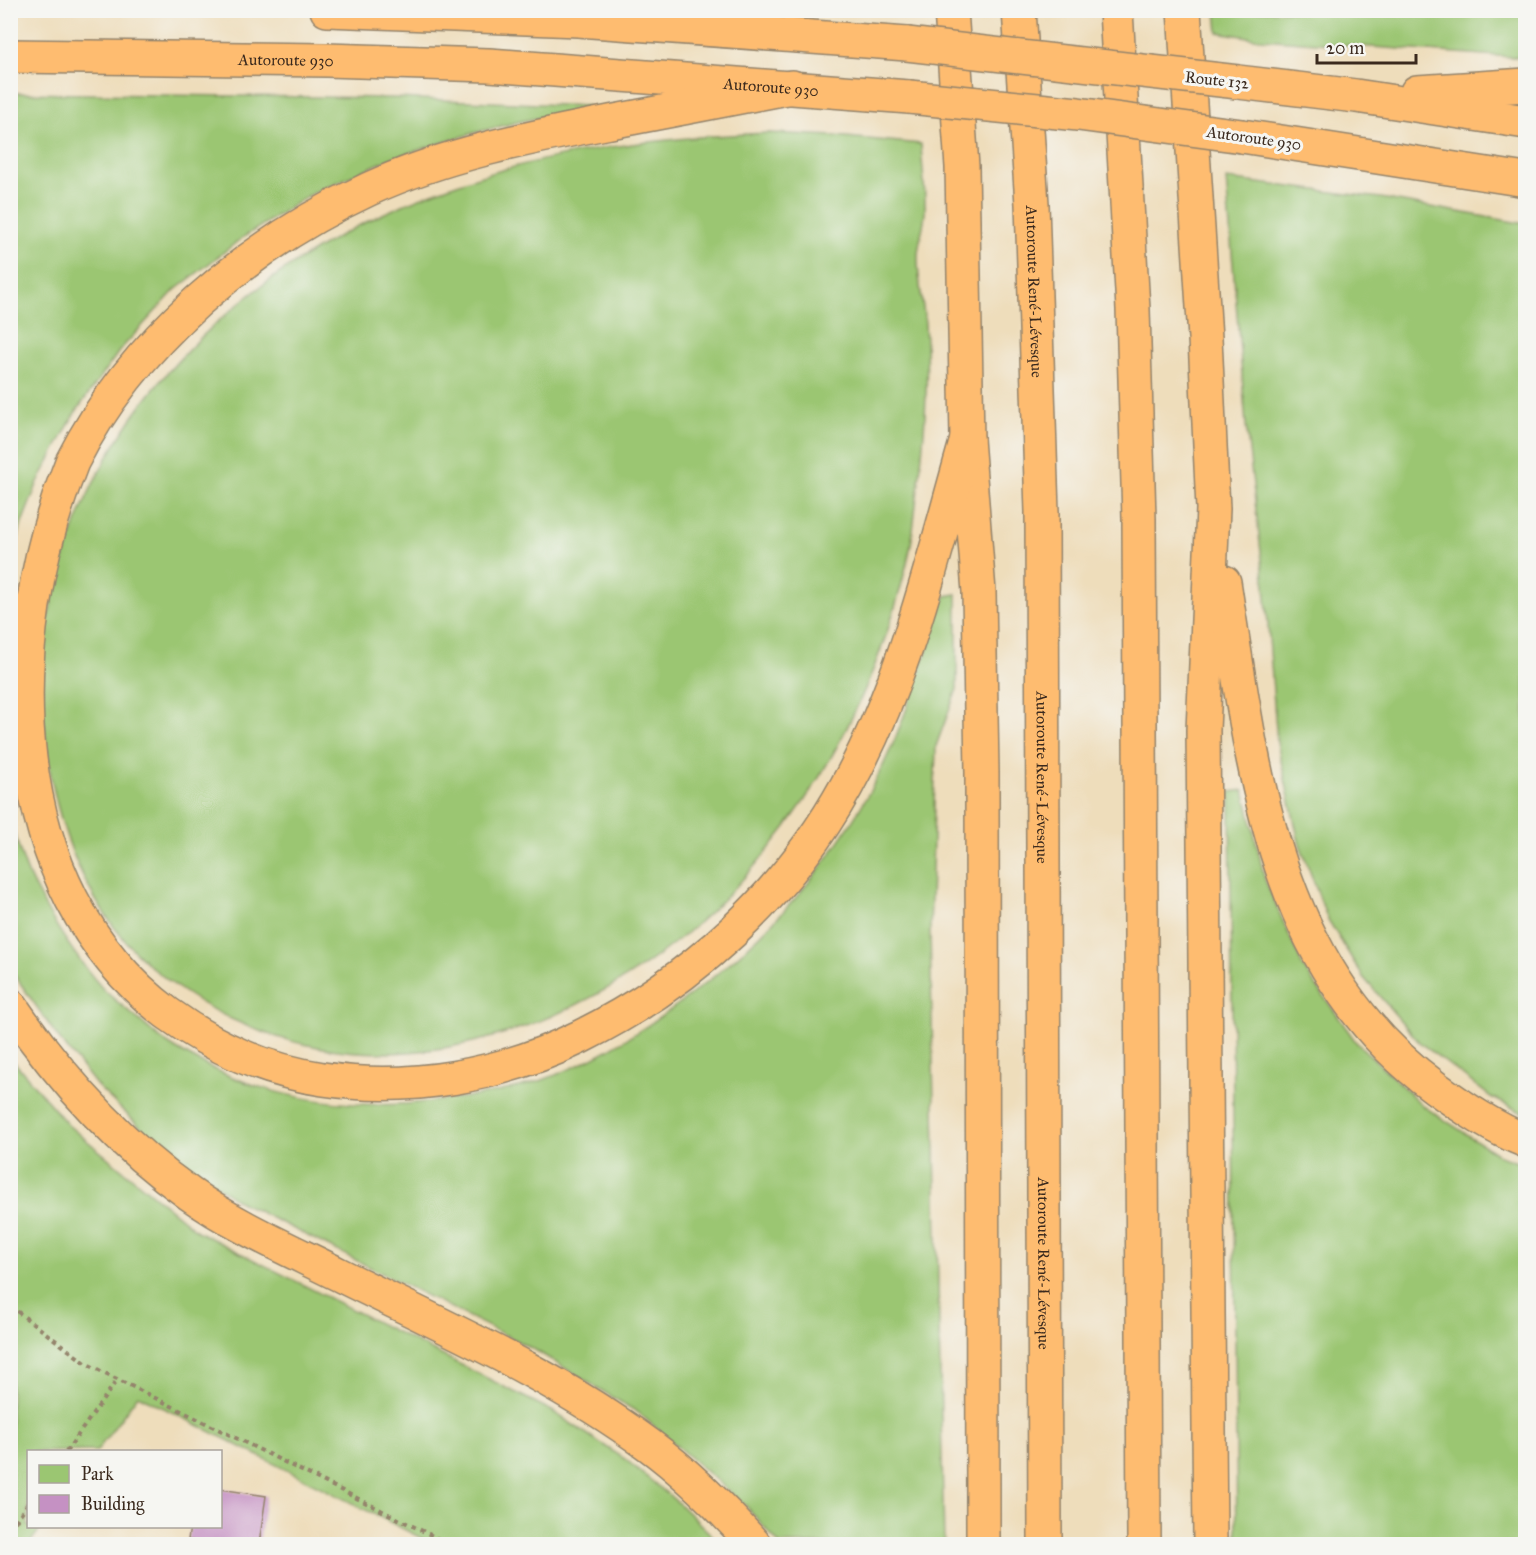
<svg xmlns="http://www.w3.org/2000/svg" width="1536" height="1555" font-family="'IM FELL Great Primer',serif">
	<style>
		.green { fill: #9bc672; stroke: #6b7848; stroke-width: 1.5 }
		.building { fill: #c591c3 }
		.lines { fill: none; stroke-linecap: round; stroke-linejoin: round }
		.highway-casing { stroke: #94846c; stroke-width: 36 }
		.path { stroke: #94846c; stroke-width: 4; stroke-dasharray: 4.5 4.5; stroke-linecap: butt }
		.highway { stroke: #febc70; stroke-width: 33 }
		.highway-bridge-casing { stroke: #94846c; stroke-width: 36; stroke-linecap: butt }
		.highway-bridge { stroke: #febc70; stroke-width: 33 }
		.labels { text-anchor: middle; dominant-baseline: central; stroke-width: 6; stroke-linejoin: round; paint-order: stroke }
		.street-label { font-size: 16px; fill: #3b2a1e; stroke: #f6f6f2 }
	</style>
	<rect width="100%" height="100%" fill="#f6f6f2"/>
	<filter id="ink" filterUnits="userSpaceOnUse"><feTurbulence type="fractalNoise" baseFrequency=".0167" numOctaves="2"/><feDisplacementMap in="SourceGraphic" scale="12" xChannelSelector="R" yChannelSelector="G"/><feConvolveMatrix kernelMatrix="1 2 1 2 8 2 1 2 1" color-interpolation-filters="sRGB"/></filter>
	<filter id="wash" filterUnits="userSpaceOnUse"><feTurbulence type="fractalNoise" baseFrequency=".008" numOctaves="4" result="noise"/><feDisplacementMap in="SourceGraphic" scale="24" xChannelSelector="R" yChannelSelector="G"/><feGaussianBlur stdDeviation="1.35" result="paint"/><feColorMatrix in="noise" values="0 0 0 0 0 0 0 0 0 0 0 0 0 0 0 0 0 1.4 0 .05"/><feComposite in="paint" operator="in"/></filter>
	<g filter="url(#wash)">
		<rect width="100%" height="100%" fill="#edb"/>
		<g class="green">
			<polygon points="1216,11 1525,11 1525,58 1260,39 1218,32"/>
			<polygon points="11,93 395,98 588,106 588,110 526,120 477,132 389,159 309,195 242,238 175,290 120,350 75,413 38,482 22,523 11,564"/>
			<path d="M 769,133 L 835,136 L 921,144 C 922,167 926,191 925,213 C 924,227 919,241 918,254 C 917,277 923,301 925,324 C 929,379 925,435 918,490 C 915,508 914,527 911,545 C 864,767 715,975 489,1038 C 373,1070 257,1051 161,975 C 87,917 53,823 45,732 C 44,718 42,704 42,690 C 40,644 51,597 65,554 C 123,371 278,247 454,185 C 555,150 662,137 769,133 Z"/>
			<polygon points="1226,179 1381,198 1525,224 1525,1114 1491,1097 1419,1042 1363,977 1327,918 1299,842 1277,743 1265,586 1246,425"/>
			<path d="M 957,594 L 957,689 L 936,746 L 930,931 L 944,1544 L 779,1544 L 747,1507 L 639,1413 L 535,1350 L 240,1202 L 160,1146 L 97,1086 L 57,1036 L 11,970 L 10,822 C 18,842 23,865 33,884 C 52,921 76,958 103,989 C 112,998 123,1006 133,1015 C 143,1023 153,1033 164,1041 C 248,1096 336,1113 436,1101 C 470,1097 507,1092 540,1081 C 635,1047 746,960 809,882 C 842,841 871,794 892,746 C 913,697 928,646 945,596 Z"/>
			<polygon points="1244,790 1265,880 1303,967 1356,1042 1423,1106 1500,1156 1525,1165 1525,1544 1237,1544 1230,792"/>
			<polygon points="10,1057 68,1125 197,1231 552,1411 625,1459 676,1501 721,1544 433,1544 138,1395 97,1451 28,1452 28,1526 42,1527 29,1544 11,1544"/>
		</g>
		<g id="blocks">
			<polygon class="building" points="220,1489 266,1496 259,1544 221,1544 188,1540 190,1526 220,1526"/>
		</g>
	</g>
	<g filter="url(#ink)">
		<use href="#blocks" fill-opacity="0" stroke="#94846c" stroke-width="1.5"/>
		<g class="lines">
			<defs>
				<g id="highway">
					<polyline points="327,10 578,20 907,44"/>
					<polyline points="951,10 962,167 967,439 979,592 982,773 983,1544"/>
					<path id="s1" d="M 1019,10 L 1032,204 L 1042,512 L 1045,1544"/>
					<polyline points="1116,10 1133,309 1139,519 1144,1544"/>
					<polyline points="1184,10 1205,338 1213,509 1203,730 1210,1544"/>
					<path id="s2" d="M 10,56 L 326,60 L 489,65 L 909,97"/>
					<polyline points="1238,82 1356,96 1526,122"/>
					<path d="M 792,87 C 731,99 671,110 610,122 C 528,138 445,154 369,189 C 248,245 133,341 72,462 C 0,641 0,887 167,1013 C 215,1048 264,1070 323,1079 C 410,1092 501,1076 580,1037 C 691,982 786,896 846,787 C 906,679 933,557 967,439"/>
					<polyline points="1417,92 1526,85"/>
					<polyline points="1242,136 1526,180"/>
					<path d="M 1224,582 C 1253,768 1271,967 1436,1088 C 1464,1108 1493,1128 1526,1141"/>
					<path d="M 10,1005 C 60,1078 118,1143 190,1194 C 235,1226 288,1249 338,1274 C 444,1327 553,1374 649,1445 C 687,1473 722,1508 754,1544"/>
				</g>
			</defs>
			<use href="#highway" class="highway-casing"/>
			<g class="path">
				<polyline points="10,1306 87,1364 449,1544"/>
				<polyline points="66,1452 117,1380"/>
				<polyline points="10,1529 28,1503"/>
			</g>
			<use href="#highway" class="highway"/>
			<defs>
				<g id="highway-bridge">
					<polyline points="907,44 1238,82"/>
					<polyline points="909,97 1078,114 1242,136"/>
				</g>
			</defs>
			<use href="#highway-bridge" class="highway-bridge-casing"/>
			<use href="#highway-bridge" class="highway-bridge"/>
		</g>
	</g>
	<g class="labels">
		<g class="street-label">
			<text stroke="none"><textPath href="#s2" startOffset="276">Autoroute 930</textPath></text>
			<text transform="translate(1217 80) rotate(6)">Route 132</text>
			<text stroke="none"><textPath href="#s2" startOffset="762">Autoroute 930</textPath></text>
			<text transform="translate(1254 138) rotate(8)">Autoroute 930</text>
			<text stroke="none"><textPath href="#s1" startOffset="282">Autoroute René-Lévesque</textPath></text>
			<text stroke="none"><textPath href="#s1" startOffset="768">Autoroute René-Lévesque</textPath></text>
			<text stroke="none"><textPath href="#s1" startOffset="1254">Autoroute René-Lévesque</textPath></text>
		</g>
	</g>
	<rect width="1536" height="1555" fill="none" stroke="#f6f6f2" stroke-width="36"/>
	<rect x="27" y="1450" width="195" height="78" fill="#f6f6f2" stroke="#aba49d" stroke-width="1.5"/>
	<rect x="39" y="1465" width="30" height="18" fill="#9bc672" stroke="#aba49d" stroke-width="1.5"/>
	<text x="81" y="1480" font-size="18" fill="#3b2a1e">Park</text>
	<rect x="39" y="1495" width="30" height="18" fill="#c591c3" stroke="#aba49d" stroke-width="1.5"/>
	<text x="81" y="1510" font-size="18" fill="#3b2a1e">Building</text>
	<path d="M1317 54v9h99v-9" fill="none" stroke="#3b2a1e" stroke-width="3"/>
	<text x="1326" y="54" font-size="18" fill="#3b2a1e" stroke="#f6f6f2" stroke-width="4.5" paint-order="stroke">20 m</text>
</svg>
